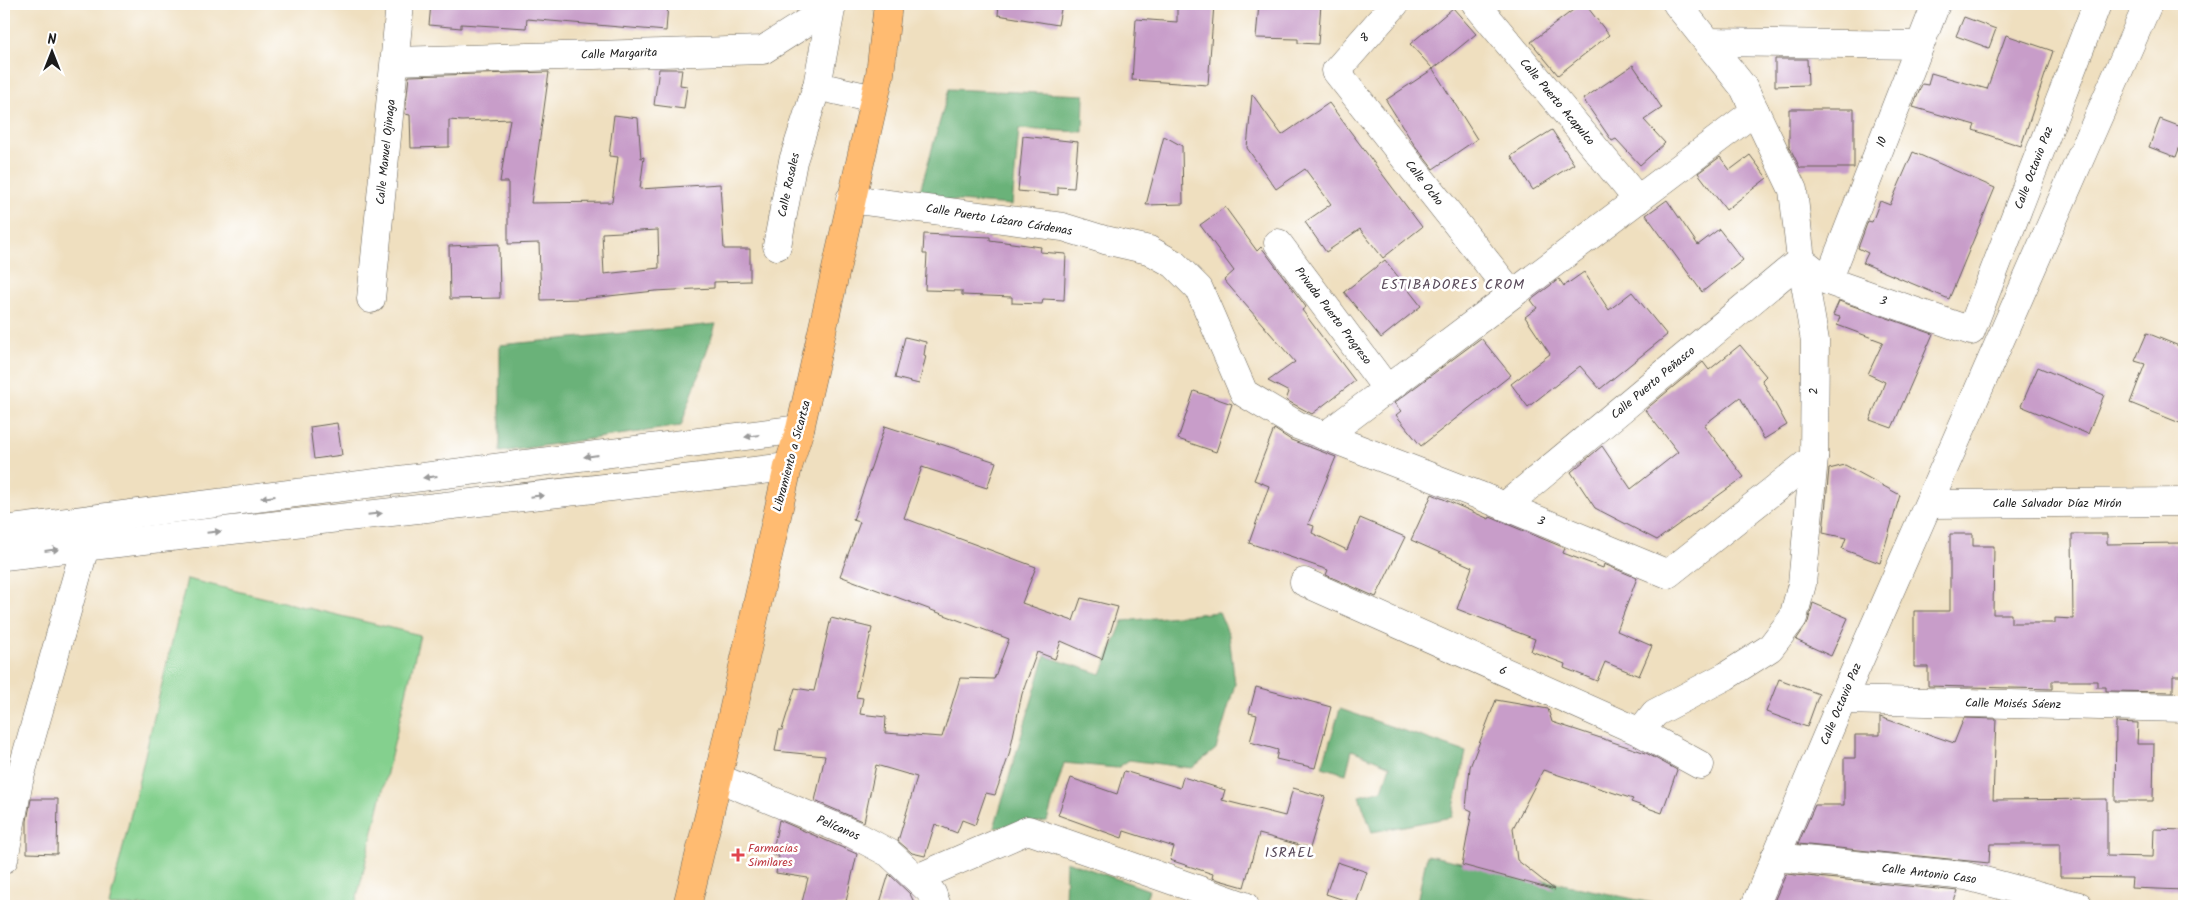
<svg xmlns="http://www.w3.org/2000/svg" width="2188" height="910" font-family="Kalam,sans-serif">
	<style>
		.green { fill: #84d08e; stroke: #507655 }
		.forest { fill: #6bb279; stroke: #44674a }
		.building { fill: #c89dc9; fill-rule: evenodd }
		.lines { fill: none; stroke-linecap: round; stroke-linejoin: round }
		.minor-casing { stroke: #666055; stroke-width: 29 }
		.major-casing { stroke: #666055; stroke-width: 29 }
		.minor { stroke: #fff; stroke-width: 28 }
		.major { stroke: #ffbb71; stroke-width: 28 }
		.oneway { fill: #999 }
		.health-dot { fill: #e0444e; stroke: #fff; stroke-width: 2 }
		.labels { text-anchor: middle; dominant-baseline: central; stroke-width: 5; stroke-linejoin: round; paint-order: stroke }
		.street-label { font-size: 12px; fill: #1c1c1c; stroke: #fff }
		.health-label { font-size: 12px; fill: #be3a42; stroke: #fff; text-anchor: start }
		.neighbourhood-label { font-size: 14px; letter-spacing: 1px; fill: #584959; stroke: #fff }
	</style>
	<rect width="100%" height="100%" fill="#fff"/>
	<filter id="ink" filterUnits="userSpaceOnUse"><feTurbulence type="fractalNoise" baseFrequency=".02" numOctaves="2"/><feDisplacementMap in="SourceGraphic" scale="10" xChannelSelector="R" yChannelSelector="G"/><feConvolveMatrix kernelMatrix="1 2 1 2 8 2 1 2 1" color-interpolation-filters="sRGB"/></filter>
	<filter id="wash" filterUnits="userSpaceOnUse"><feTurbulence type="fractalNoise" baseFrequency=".0096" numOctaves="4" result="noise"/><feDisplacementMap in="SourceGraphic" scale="20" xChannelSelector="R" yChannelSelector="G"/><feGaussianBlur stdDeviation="1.12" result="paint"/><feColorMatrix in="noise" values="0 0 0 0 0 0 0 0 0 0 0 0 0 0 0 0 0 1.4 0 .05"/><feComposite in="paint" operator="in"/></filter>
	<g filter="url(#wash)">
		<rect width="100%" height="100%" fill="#efdfbf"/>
		<polygon class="green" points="187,579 420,635 355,906 109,906"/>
		<g class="forest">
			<polygon points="949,89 1084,95 1083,132 1019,129 1012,205 918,198"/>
			<polygon points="716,324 681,426 500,452 500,345"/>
			<polygon points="1219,612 1229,635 1235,684 1216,749 1192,768 1129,760 1117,768 1064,763 1047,821 994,828 1045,656 1101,674 1123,621"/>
			<polygon points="1340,709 1466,752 1452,817 1372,832 1359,796 1382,790 1390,766 1352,750 1346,774 1322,767"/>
			<polygon points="1427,855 1661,905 1660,906 1416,906"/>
			<polygon points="1066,861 1149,890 1143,906 1065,906"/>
		</g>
		<g id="blocks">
			<g class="building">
				<polygon points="431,4 668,4 666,31 527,19 526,28 461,24 461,28 429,25"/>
				<polygon points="999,4 1062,4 1058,25 998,15"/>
				<polygon points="1177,4 1214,4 1208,85 1132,80 1136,19 1177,22"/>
				<polygon points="1259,4 1321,4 1318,44 1298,43 1298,39 1256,38"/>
				<polygon points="1581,4 1585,4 1609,35 1558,75 1531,42"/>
				<polygon points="1453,8 1476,34 1433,69 1410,44"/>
				<polygon points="1964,17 1996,29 1989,48 1956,36"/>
				<polygon points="2006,35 2053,51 2021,146 1973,130 1975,125 1913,107 1922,84 1928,85 1931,73 1987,89"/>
				<polygon points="1775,59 1807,59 1808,85 1775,86"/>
				<polygon points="1633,65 1662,108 1644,120 1665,143 1640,165 1616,139 1612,141 1583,99"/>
				<polygon points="659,69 682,69 680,85 687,86 684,109 654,105"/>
				<polygon points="1433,69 1477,139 1433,169 1413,143 1386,100"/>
				<path d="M 549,72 L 531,203 L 612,202 L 618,157 L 609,156 L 614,115 L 638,118 L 641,158 L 644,157 L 640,189 L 720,184 L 724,249 L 750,249 L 750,281 L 714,282 L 714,288 L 655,291 L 581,299 L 541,300 L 539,243 L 508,244 L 508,182 L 500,182 L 510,119 L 462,121 L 449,120 L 449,147 L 411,148 L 410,115 L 405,114 L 409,76 ZM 658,230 L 659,268 L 604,274 L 602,233 Z"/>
				<polygon points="1252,94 1282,135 1329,103 1422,227 1383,258 1360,229 1326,252 1305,222 1331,204 1305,169 1276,189 1247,148"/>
				<polygon points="1789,109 1854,109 1854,168 1800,168 1789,146"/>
				<polygon points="2160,119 2184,128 2184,135 2176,157 2149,147"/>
				<polygon points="1552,130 1574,164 1533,190 1511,156"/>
				<polygon points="1023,136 1078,142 1074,188 1058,187 1058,195 1018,191"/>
				<polygon points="1164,136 1182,146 1183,204 1146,205"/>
				<polygon points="1913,152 1995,188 1949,299 1863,263 1868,253 1858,248 1868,221 1872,222 1880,201 1890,205"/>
				<polygon points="1750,155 1767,178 1726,210 1698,173 1720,157 1730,170"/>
				<polygon points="1667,200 1698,245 1719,229 1743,260 1702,292 1646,215"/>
				<polygon points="1225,207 1257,251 1261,247 1265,252 1306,307 1302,310 1355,381 1312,414 1286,400 1289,392 1268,381 1295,362 1224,280 1234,271 1200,225"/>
				<polygon points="924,234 990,237 990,240 1041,247 1040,252 1066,254 1064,300 1043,299 1042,304 1012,303 1012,297 962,295 962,291 925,290 927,254 923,254"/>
				<polygon points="499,244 500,298 450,299 449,246"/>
				<polygon points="1385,260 1421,306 1381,338 1344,292"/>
				<polygon points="1584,272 1609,310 1632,292 1667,335 1600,389 1580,366 1528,407 1511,384 1550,354 1525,317 1537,308 1531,300 1559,279 1564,286"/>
				<polygon points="1839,301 1933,334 1892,428 1870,420 1885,382 1868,374 1883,342 1837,325 1840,317 1833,315"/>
				<polygon points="2147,333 2184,348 2184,411 2180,423 2130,403 2145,364 2135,361"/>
				<polygon points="905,337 926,342 924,355 926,356 919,384 895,378"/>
				<polygon points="1481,338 1511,375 1421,446 1396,415 1401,411 1394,403"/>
				<polygon points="1740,345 1766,376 1762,380 1787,425 1764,439 1740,397 1704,425 1744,477 1657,540 1595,508 1571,472 1602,446 1631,489 1678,452 1645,410 1703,362 1709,370"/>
				<polygon points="2038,367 2104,395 2088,434 2021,406"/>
				<polygon points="1194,391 1232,404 1216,452 1178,439"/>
				<polygon points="337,423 342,455 314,459 310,427"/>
				<polygon points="885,426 996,462 987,488 922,467 904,518 1036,567 1022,603 1073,621 1081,598 1118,607 1102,659 1061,641 1055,659 1037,652 1022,694 1009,755 995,795 986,793 975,825 962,820 957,833 935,824 925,856 912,853 898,841 917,777 876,765 864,822 815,801 825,756 775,751 779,730 782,730 795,688 814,691 831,618 872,628 856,697 863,698 860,714 886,717 885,733 942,737 960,678 994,679 1009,639 840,576 860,522 853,520"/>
				<polygon points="1274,429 1291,440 1336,457 1308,524 1314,526 1312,533 1347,550 1360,518 1405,537 1376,597 1326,575 1328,570 1249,543 1269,486 1254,480"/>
				<polygon points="1845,465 1900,495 1880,563 1842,549 1846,538 1823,533 1829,469"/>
				<polygon points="1432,494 1489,519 1490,517 1565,548 1563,553 1603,568 1604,564 1637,578 1617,631 1652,646 1639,676 1605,662 1597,681 1564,668 1565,664 1531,651 1535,639 1457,609 1472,567 1411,540"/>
				<polygon points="1950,534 1973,534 1973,546 1994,546 1993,614 2011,614 2011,623 2055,623 2055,618 2073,619 2072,534 2107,534 2107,544 2181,543 2182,641 2184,641 2184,676 2173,676 2173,692 2106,691 2106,687 2097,687 2097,681 2052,681 2052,689 1928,686 1928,667 1914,667 1914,611 1950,611"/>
				<polygon points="1813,603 1848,618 1831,656 1796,640 1808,622"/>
				<polygon points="1779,679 1819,694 1807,727 1766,712"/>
				<polygon points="1256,687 1331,707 1315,768 1276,759 1278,750 1250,742 1257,715 1249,713"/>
				<polygon points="1496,700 1548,709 1552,722 1646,753 1677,770 1662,813 1631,802 1633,799 1543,770 1513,828 1517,860 1555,890 1462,865 1472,811 1466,808 1470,767"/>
				<polygon points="1880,717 1954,743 1964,718 1996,719 1993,800 2107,799 2107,856 2153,857 2154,829 2184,830 2184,890 2131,888 2132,878 2060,877 2060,844 1990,844 1989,863 1798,844 1815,805 1844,805 1844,758 1855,758 1855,735 1880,735"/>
				<polygon points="2116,722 2138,723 2137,744 2154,744 2153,801 2115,801"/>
				<polygon points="1124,771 1180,788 1183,777 1225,790 1222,800 1285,816 1293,788 1325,797 1310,848 1259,834 1244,887 1212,878 1213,874 1170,860 1174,847 1124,831 1122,838 1058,815 1071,778 1117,794"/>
				<polygon points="31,799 58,799 57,854 27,853 27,821"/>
				<polygon points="779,820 857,854 845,906 801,906 808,878 776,873 779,856 772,855"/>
				<polygon points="1337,862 1367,872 1356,904 1326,894"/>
				<polygon points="889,874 910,894 916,906 879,906"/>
				<polygon points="1786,874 1958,891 1952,906 1772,906"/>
			</g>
		</g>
	</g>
	<g filter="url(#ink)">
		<use href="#blocks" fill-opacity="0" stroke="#666055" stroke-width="1"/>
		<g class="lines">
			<defs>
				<g id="minor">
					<polyline points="1395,4 1336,71 1512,294"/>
					<polyline points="1476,4 1638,200"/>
					<polyline points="1708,42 1920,45"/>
					<polyline points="395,61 763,50 832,6"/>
					<polyline points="817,86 874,99"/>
					<polyline points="850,199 1063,227 1105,240 1149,250 1174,264 1199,289 1244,393 1297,425 1478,495 1668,574 1814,458"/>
					<polyline points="1278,243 1387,389"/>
					<polyline points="777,246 793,161 817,86 832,4"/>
					<polyline points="1828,281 1936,4"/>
					<polyline points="371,299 400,4"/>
					<polyline points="1325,436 1755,111"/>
					<polyline points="1929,504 2184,502"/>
					<polyline points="1505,506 1801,260 1828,281 1971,331 2097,4"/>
					<polyline points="4,530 800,429"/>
					<polyline points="4,556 788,467"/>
					<polyline points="1304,582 1640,732 1700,765"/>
					<polyline points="1842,700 2184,708"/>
					<polyline points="1640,732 1655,713 1726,676 1770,648 1793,618 1802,584 1814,458 1815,341 1801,260 1793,190 1744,88 1677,4"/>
					<polyline points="718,778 853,834 889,853 932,893 937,906"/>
					<polyline points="1775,857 1966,876 2079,906"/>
					<polyline points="4,859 19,781 85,547"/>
					<polyline points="917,878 1028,830 1245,906"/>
					<polyline points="1755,906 1842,700 2148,4"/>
				</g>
				<polyline id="major" points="687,906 718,778 788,467 800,429 880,74 888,4"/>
			</defs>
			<use href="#minor" class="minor-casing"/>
			<use href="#major" class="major-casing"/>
			<use href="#minor" class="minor"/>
			<use href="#major" class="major"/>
		</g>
		<defs><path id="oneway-solid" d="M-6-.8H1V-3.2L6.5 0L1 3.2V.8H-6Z" transform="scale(1.25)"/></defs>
		<g class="oneway">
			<use href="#oneway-solid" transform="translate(752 436) rotate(172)"/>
			<use href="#oneway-solid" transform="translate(591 456) rotate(173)"/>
			<use href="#oneway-solid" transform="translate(430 477) rotate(173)"/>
			<use href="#oneway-solid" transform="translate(537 496) rotate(-6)"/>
			<use href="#oneway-solid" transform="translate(268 497) rotate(173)"/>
			<use href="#oneway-solid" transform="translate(375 514) rotate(-6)"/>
			<use href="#oneway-solid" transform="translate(214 532) rotate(-6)"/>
			<use href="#oneway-solid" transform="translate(52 550) rotate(-7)"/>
		</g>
	</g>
	<path class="health-dot" d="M735.5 847.5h5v5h5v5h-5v5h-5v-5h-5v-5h5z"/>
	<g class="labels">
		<g class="street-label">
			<text transform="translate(1365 38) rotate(-49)">8</text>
			<text transform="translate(619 54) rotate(-2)">Calle Margarita</text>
			<text transform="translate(1557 102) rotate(50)">Calle Puerto Acapulco</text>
			<text transform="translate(1882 142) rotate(-69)">10</text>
			<text transform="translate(386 152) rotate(-84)">Calle Manuel Ojinaga</text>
			<text transform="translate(2034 168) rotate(-69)">Calle Octavio Paz</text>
			<text transform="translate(1424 183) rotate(52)">Calle Ocho</text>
			<text transform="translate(789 185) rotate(-78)">Calle Rosales</text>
			<text transform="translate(999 220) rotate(9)">Calle Puerto Lázaro Cárdenas</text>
			<text transform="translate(1883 301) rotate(19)">3</text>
			<text transform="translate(1333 316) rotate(53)">Privada Puerto Progreso</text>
			<text transform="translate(1653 383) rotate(-40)">Calle Puerto Peñasco</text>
			<text transform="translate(1814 391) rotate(-89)">2</text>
			<text transform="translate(792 456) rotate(-75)">Libramiento a Sicartsa</text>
			<text x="2057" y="503">Calle Salvador Díaz Mirón</text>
			<text transform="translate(1541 521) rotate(22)">3</text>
			<text transform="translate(1503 671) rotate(24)">6</text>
			<text transform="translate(1841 704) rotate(-67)">Calle Octavio Paz</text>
			<text transform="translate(2013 704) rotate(1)">Calle Moisés Sáenz</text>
			<text transform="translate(838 828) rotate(23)">Pelícanos</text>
			<text transform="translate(1929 874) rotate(7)">Calle Antonio Caso</text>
		</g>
		<g class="health-label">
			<text x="748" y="848">Farmacias<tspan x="748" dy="14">Similares</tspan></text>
		</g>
		<g class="neighbourhood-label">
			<text x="1453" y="285">ESTIBADORES CROM</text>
			<text x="1290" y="853">ISRAEL</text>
		</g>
	</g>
	<rect width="2188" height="910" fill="none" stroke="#fff" stroke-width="20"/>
	<g transform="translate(52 52)" stroke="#ffffff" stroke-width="4" paint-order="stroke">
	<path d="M0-4L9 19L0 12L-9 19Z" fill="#1c1c1c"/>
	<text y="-8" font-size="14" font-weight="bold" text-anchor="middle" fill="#1c1c1c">N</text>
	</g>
</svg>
